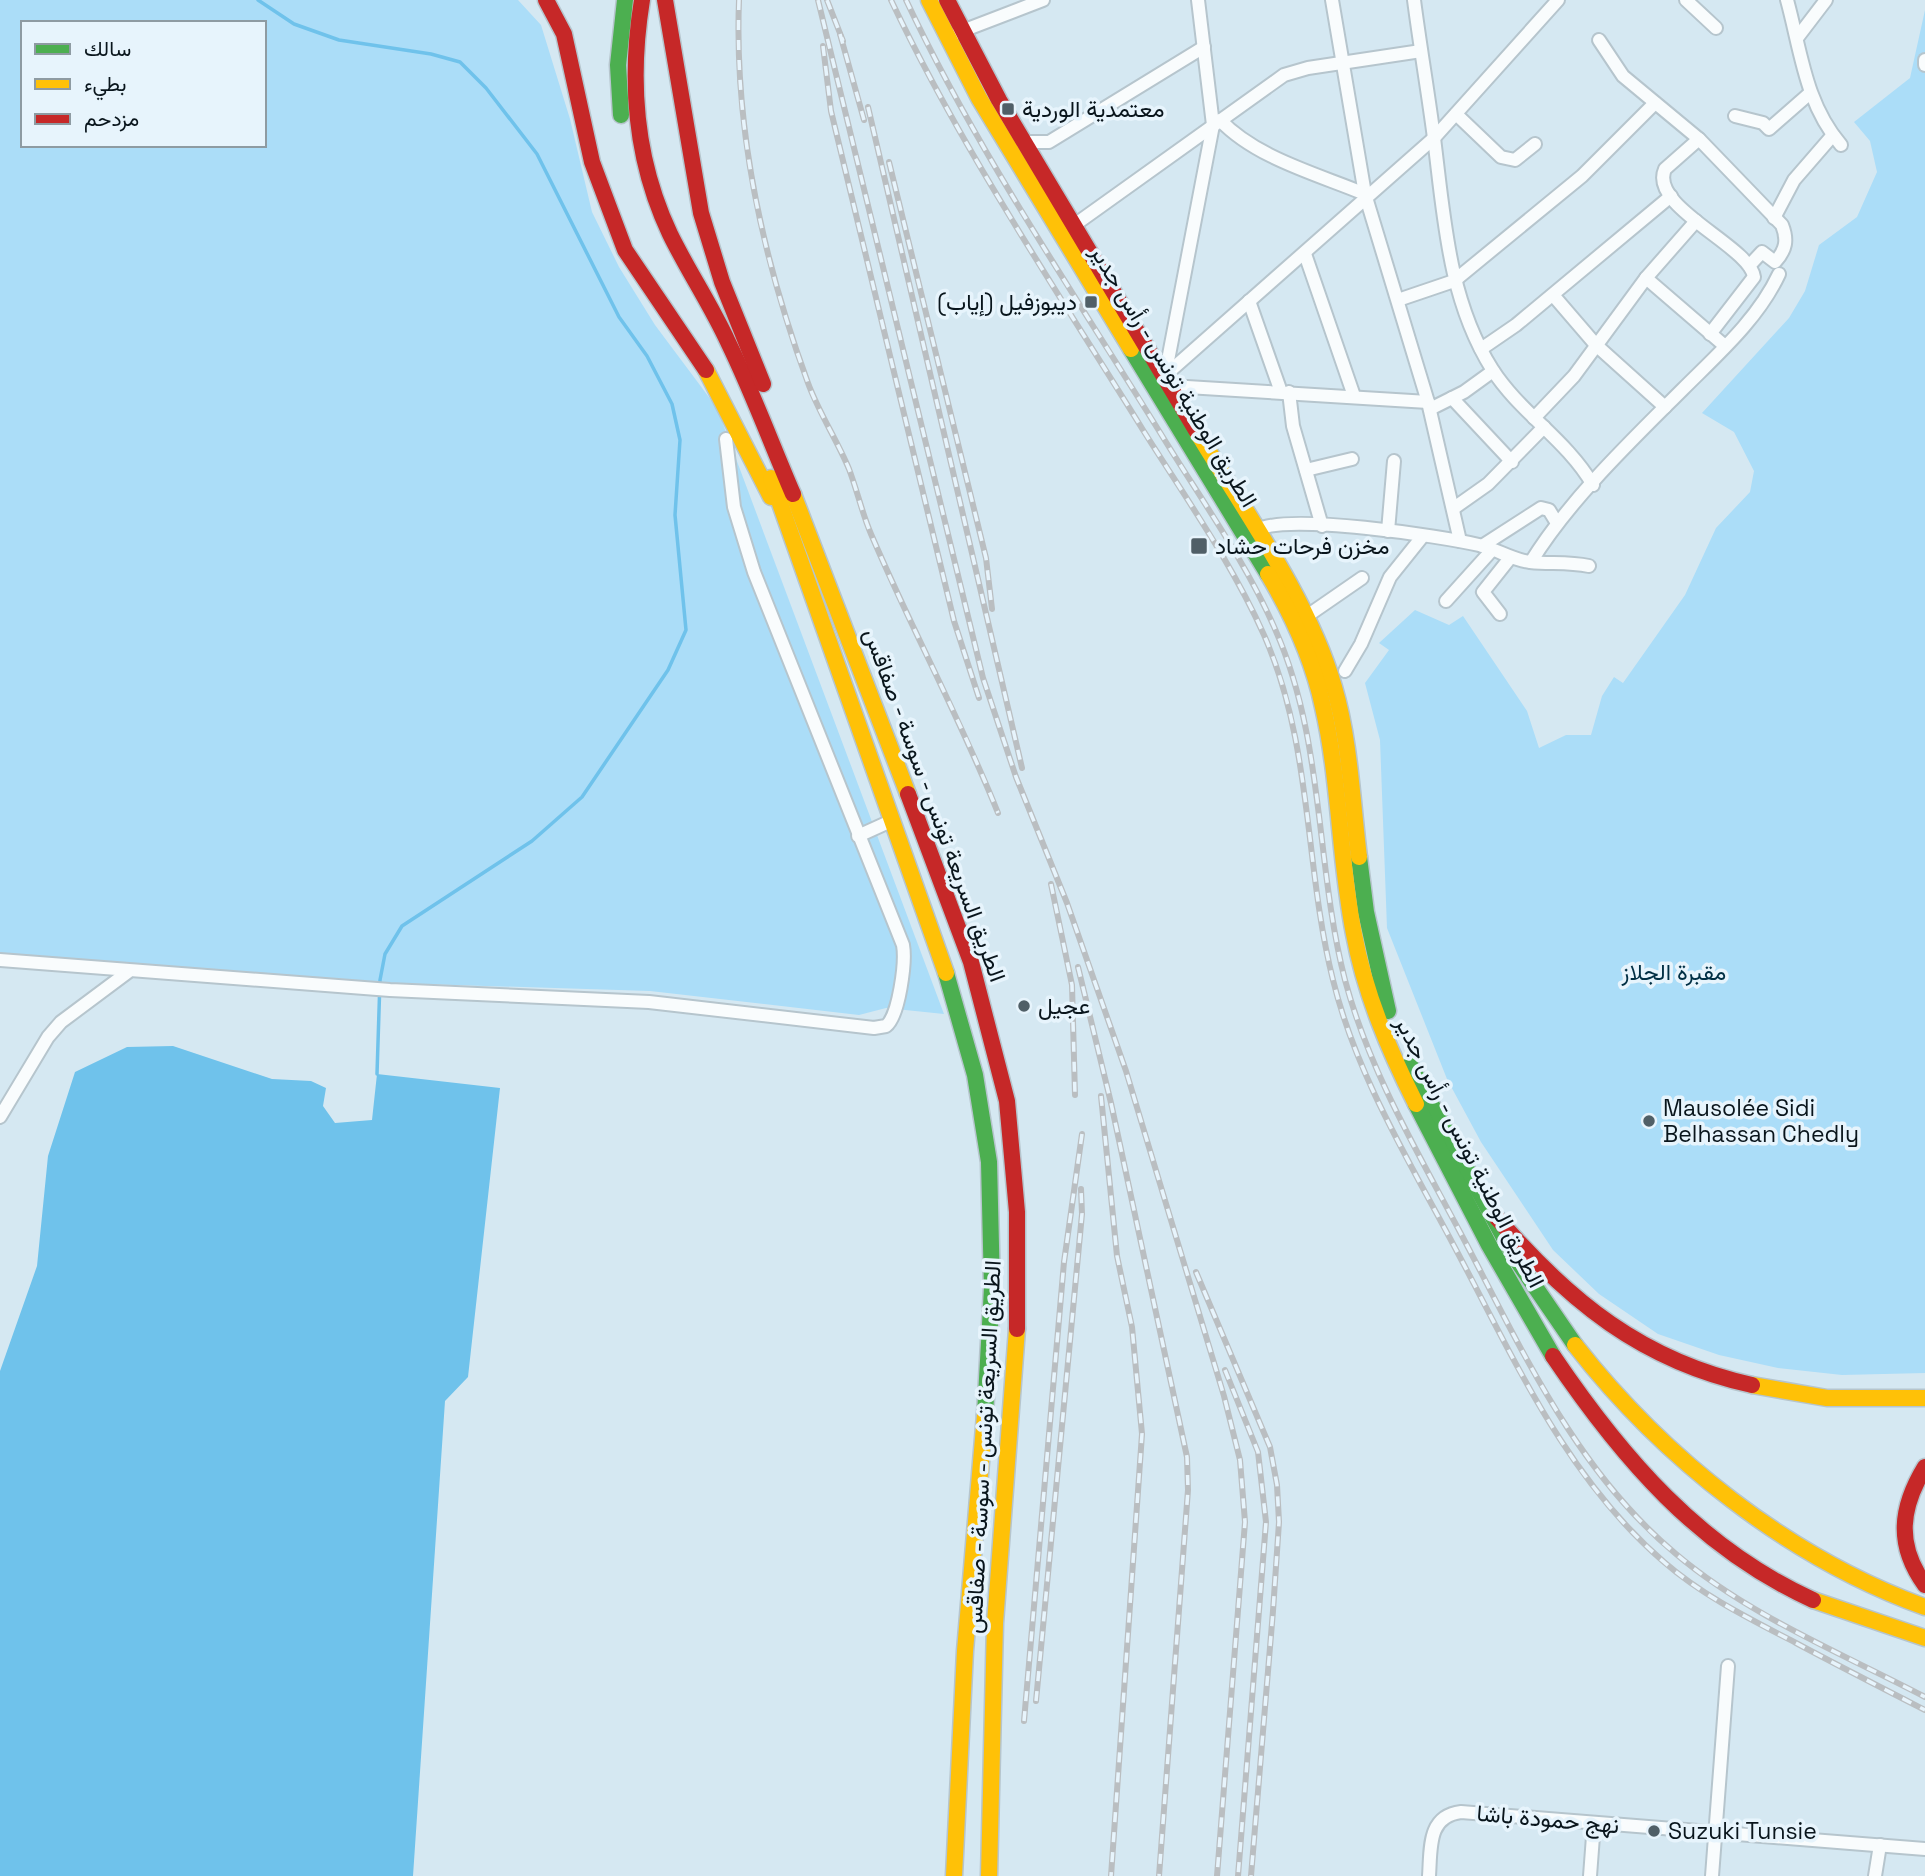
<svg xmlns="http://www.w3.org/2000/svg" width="1925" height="1876" font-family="'Space Grotesk',Vazirmatn,sans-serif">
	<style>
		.green { fill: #abddf8; fill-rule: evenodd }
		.water { fill: #6fc2eb }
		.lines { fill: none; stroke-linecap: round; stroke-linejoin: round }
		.stream { stroke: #6fc2eb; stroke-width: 3.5 }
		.street-casing { stroke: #b6c5cd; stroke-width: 16 }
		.fast-casing { stroke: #b6c5cd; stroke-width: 19 }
		.slow-casing { stroke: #b6c5cd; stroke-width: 19 }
		.jam-casing { stroke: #b6c5cd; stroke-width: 19 }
		.street { stroke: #f9fcfd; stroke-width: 12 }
		.fast { stroke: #4caf50; stroke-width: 16 }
		.slow { stroke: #ffc107; stroke-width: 16 }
		.jam { stroke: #c62828; stroke-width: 16 }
		.rail-casing { stroke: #babec1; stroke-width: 6 }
		.rail { stroke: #e7f4fc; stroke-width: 3.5; stroke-dasharray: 10; stroke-linecap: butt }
		.poi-dot { fill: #505f67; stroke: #e7f4fc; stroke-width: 2.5 }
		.labels { text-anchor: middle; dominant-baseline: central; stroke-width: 7; stroke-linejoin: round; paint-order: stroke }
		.poi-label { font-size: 23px; fill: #09151c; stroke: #e7f4fc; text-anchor: start }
		.street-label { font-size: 23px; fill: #09151c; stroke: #e7f4fc }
		.park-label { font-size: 23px; fill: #002f44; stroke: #e7f4fc }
	</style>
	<rect width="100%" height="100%" fill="#d5e8f2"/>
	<g class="green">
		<path d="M 0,0 L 518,0 L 541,25 L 570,119 L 592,212 L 619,267 L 655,325 L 717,408 L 944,1014 L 886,1008 L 859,1015 L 650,991 L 391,983 L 0,957 ZM 23,23 L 264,23 L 264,145 L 23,145 Z"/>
		<polygon points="1925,10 1925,1373 1842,1375 1778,1368 1719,1355 1658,1334 1599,1294 1553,1250 1481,1142 1447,1079 1387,928 1380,740 1365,683 1389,650 1379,643 1415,610 1449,625 1463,616 1527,711 1539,748 1566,735 1591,735 1602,696 1614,677 1623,683 1685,595 1716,528 1750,492 1754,471 1734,432 1702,413 1789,318 1805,291 1819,245 1857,217 1877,172 1870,141 1854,122 1910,78"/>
	</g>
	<polygon class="water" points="173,1046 272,1079 311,1081 326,1088 323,1106 335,1123 372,1120 377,1074 500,1088 468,1377 445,1401 413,1876 0,1876 0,1371 37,1266 48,1156 75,1072 127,1047"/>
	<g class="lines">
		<polyline class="stream" points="258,0 294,24 339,40 431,54 460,62 486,88 537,154 619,317 647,356 672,404 680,440 675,515 686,630 668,670 582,797 532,841 402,926 385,954 380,980 377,1074"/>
		<defs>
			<g id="street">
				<polyline points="1332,0 1365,194 1428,402 1460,541"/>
				<path d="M 1414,0 C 1420,46 1428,92 1434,138 C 1444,216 1448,299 1492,369 C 1520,413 1566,439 1593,485"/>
				<polyline points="1686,0 1716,28"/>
				<path d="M 1787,0 C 1801,51 1805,103 1841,145"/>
				<polyline points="957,33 1043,0"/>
				<polyline points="1797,38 1826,0"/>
				<polyline points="1599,40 1623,76 1699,139"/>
				<polyline points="1925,60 1925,65"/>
				<polyline points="1456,114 1501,157 1515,160 1535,144"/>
				<polyline points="1735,116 1763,123 1769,129 1809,94"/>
				<path d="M 1220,120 C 1256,158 1317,174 1365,194"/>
				<polyline points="1024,142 1049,142 1204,47"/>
				<polyline points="1774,218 1794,180 1833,135"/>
				<polyline points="1073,226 1284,75 1308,68 1421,51"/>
				<polyline points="1305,254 1354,396"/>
				<polyline points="1646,278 1725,346"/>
				<polyline points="1553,295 1596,345 1665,407"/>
				<polyline points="1398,300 1454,281 1582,176 1655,103"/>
				<polyline points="1249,301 1281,392"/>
				<path d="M 1710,334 L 1754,277 C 1750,246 1648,207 1665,169 L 1699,139 L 1782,225 C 1788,240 1786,250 1775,262 L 1762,252 L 1749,266"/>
				<polyline points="1481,349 1516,325 1671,196"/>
				<polyline points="1165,376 1213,125 1198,0"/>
				<polyline points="1161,379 1434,138 1558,0"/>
				<polyline points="1171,386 1428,402"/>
				<polyline points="1289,392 1293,426 1322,526"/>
				<polyline points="1452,398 1512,462"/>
				<polyline points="1430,409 1464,392 1493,371"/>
				<polyline points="1534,418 1574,376 1646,278 1696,221"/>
				<polyline points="1306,470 1352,459"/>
				<polyline points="1454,508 1488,484 1544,427"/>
				<path d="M 1257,530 C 1287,513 1440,536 1479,545 C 1497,549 1512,560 1530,562 C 1550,564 1568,562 1589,566"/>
				<polyline points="1388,531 1394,461"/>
				<polyline points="1482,546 1541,508 1549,510 1557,523"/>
				<path d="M 1531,562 C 1569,500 1631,441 1683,389 C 1718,354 1758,319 1779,274"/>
				<polyline points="1446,601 1492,550"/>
				<polyline points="1500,614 1483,592 1510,558"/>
				<polyline points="1307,616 1362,578"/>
				<polyline points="1345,671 1361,644 1390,577 1422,537"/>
				<polyline points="858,836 891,821"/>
				<path d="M 0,960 L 390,990 L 649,1002 L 874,1028 L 886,1026 C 899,1016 906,962 903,945 L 754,572 L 734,507 L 726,439"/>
				<polyline points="0,1117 48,1037 61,1022 128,972"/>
				<path d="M 1429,1876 C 1431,1849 1427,1816 1461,1812 L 1925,1849"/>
				<polyline points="1590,1876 1594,1823"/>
				<polyline points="1712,1876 1728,1666"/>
				<polyline points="1875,1876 1880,1845"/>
			</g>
			<g id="fast">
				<polyline points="621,115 618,65 625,0"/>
				<polyline points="1131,349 1268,574"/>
				<polyline points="1359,857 1366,912 1388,1011"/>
				<polyline points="946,973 975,1075 989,1162 992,1288 985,1415"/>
				<polyline points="1410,1065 1514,1256 1575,1345"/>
				<polyline points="1416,1104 1489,1245 1553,1356"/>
			</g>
			<g id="slow">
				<polyline points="929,0 979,98 1131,349"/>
				<polyline points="706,370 771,497"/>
				<path d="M 1197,432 C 1244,510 1309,600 1334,687 C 1350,741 1352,801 1359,857"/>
				<polyline points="771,478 946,973"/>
				<polyline points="793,494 908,794"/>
				<path d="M 1268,574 C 1292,614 1313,660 1323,707 C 1340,781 1339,859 1354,934 C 1365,994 1389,1050 1416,1104"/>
				<path d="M 1575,1345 C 1663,1458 1789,1558 1925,1607"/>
				<polyline points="1752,1385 1827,1398 1925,1398"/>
				<polyline points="1813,1600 1925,1638"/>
				<polyline points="954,1876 965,1651 985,1415"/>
				<polyline points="989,1876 995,1623 1017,1329"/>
			</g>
			<g id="jam">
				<polyline points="546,0 564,34 592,162 625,250 706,370"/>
				<path d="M 642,0 C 629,80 635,160 670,234 C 688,271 711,305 728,342 C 752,391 771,443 793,494"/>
				<polyline points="665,0 701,213 722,282 763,384"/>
				<polyline points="947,0 999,100 1197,432"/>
				<polyline points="908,794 971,962 1007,1101 1017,1212 1017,1329"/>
				<path d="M 1497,1218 C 1569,1301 1642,1361 1752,1385"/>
				<path d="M 1553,1356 C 1622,1458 1699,1548 1813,1600"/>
				<path d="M 1925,1467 C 1900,1508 1896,1545 1925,1585"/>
			</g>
		</defs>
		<use href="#street" class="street-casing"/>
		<use href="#fast" class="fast-casing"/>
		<use href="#slow" class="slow-casing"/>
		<use href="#jam" class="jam-casing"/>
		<use href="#street" class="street"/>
		<use href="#fast" class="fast"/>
		<use href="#slow" class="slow"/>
		<use href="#jam" class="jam"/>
		<defs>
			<g id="rail">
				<path d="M 739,0 C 734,131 763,260 808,383 C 819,413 837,440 849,469 C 857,490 862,513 871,534 C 911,628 960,718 998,813"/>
				<polyline points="818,0 983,678 1016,777 1067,903 1126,1071 1224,1396 1240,1460 1245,1522 1217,1876"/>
				<polyline points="827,0 843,41"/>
				<path d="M 891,0 C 962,150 1056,289 1143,430 C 1185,497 1232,563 1264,635 C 1313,746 1304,865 1333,980 C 1356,1074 1408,1159 1453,1244 C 1513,1356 1565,1477 1664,1562 C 1703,1596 1750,1619 1796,1643 C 1839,1666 1882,1688 1925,1710"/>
				<path d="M 906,0 C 977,151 1073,292 1161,434 C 1200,498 1245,560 1275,629 C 1325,741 1315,864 1345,980 C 1369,1070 1417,1151 1460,1232 C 1521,1347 1574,1469 1676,1554 C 1748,1615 1841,1653 1925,1697"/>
				<polyline points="840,34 864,120"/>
				<polyline points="823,46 831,111 954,621 979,698"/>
				<polyline points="868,107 1022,768"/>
				<polyline points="889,162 986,558 992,609"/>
				<polyline points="1051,884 1072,985 1075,1095"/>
				<polyline points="1078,967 1111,1103 1187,1457 1188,1490 1159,1876"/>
				<polyline points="1101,1096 1117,1256 1132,1327 1142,1434 1111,1876"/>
				<polyline points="1196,1272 1270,1447 1277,1485 1279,1522 1273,1611 1251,1876"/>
				<polyline points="1225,1370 1258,1452 1266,1522 1238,1876"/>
				<polyline points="1036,1701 1082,1214 1081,1189"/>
				<polyline points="1024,1721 1064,1262 1082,1134"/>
			</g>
		</defs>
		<use href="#rail" class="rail-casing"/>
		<use href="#rail" class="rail"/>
	</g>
	<g class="poi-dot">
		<rect x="1001" y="102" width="14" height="14" rx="3.5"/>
		<rect x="1084" y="295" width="14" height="14" rx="3.5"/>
		<rect x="1190" y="537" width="18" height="18" rx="3.5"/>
		<circle cx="1024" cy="1006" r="7"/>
		<circle cx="1649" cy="1121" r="7"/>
		<circle cx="1654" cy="1831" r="7"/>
	</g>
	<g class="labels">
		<g class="poi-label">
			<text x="1022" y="109">معتمدية الوردية</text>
			<text x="1077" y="302" text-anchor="end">ديبوزفيل (إياب)</text>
			<text x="1215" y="546">مخزن فرحات حشاد</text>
			<text x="1038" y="1006">عجيل</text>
			<text x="1663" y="1108">Mausolée Sidi<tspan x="1663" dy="26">Belhassan Chedly</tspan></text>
			<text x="1668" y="1831">Suzuki Tunsie</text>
		</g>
		<g class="street-label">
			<text transform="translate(1174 376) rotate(59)">الطريق الوطنية تونس - رأس جدير</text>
			<text transform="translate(935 805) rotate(70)">الطريق السريعة تونس - سوسة - صفاقس</text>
			<text transform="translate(1470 1152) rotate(63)">الطريق الوطنية تونس - رأس جدير</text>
			<text transform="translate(983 1447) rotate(-87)">الطريق السريعة تونس - سوسة - صفاقس</text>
			<text transform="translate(1548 1819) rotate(5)">نهج حمودة باشا</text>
		</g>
		<g class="park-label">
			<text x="1674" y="972">مقبرة الجلاز</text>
		</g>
	</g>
	<rect x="21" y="21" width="245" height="126" fill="#e7f4fc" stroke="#8e9ba2" stroke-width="2"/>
	<rect x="35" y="44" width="35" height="10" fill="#4caf50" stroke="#8e9ba2" stroke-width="2"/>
	<text x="84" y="56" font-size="21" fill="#09151c">سالك</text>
	<rect x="35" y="79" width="35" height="10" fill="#ffc107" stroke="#8e9ba2" stroke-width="2"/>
	<text x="84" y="91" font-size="21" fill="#09151c">بطيء</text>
	<rect x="35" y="114" width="35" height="10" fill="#c62828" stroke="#8e9ba2" stroke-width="2"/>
	<text x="84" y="126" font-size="21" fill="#09151c">مزدحم</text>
</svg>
